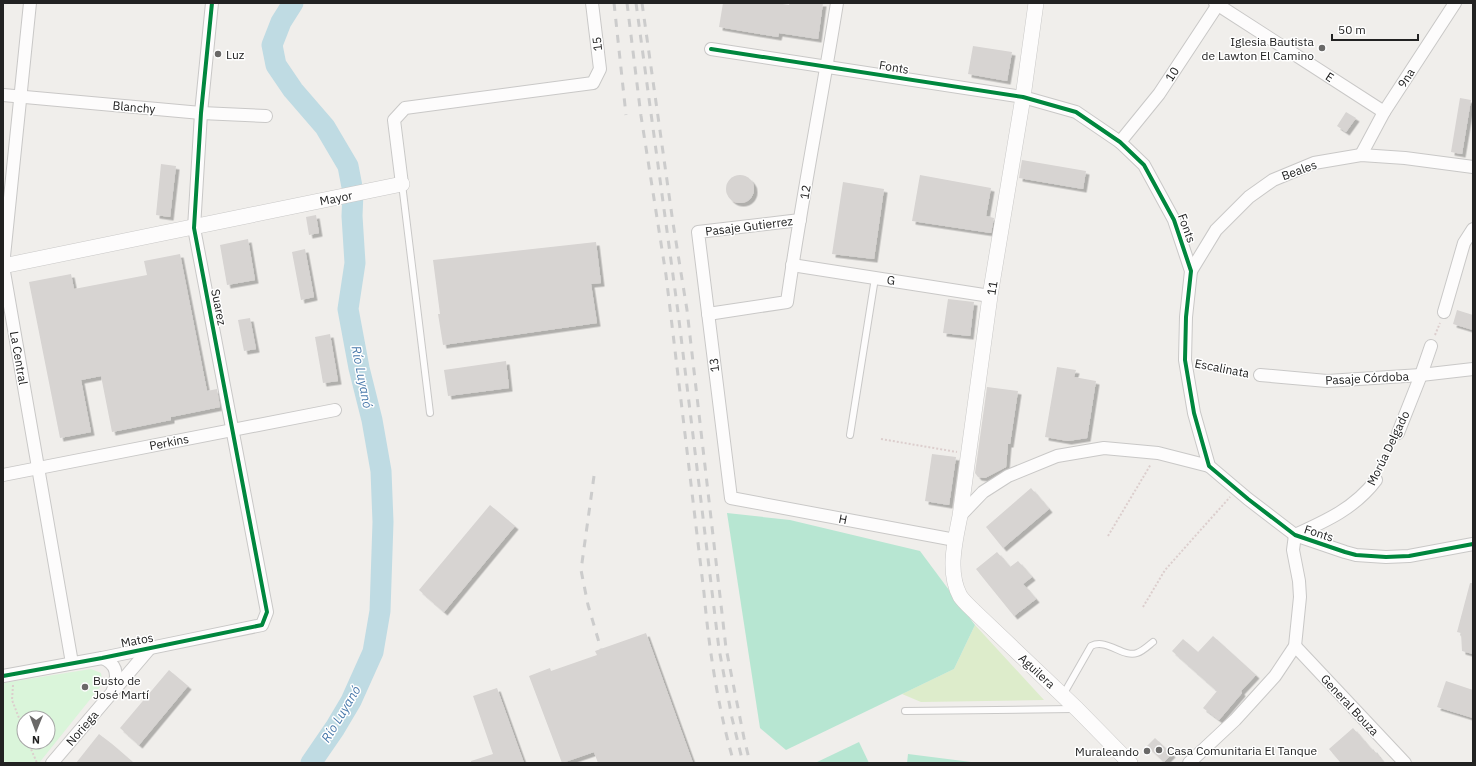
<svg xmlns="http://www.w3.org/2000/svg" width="1476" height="766" font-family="'IBM Plex Sans',sans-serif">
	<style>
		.grass { fill: #ddeccb }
		.park { fill: #daf5da; fill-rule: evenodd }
		.pitch { fill: #b7e6d2 }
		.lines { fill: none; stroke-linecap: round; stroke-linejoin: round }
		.river { stroke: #bfdbe3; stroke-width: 21 }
		.building { fill: #d7d4d2; filter: url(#shadow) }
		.service-casing { stroke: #c9c8c7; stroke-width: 8 }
		.minor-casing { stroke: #c9c8c7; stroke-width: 14 }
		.tertiary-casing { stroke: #c9c8c7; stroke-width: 16 }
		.path { stroke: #dccecd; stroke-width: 2; stroke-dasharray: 2 2; stroke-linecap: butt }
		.service { stroke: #fdfcfc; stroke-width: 6 }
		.minor { stroke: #fdfcfc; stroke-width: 12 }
		.tertiary { stroke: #fdfcfc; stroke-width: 15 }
		.rail { stroke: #ccc; stroke-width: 3; stroke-dasharray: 8 8; stroke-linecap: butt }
		.cycleway-casing { stroke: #fff; stroke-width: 6 }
		.cycleway { stroke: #00873e; stroke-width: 4 }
		.poi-dot { fill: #6a6968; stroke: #fff; stroke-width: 1.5 }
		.labels { text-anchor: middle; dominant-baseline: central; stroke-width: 3; stroke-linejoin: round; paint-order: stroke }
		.poi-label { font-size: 12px; fill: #222; stroke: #fff; text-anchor: start }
		.street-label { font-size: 12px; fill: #222; stroke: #fff }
		.water-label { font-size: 13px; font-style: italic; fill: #4a7aab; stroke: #fff }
	</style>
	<defs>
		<filter id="shadow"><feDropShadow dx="3.5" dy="3.5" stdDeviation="0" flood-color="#0004"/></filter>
	</defs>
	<rect width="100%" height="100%" fill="#f0eeeb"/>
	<polygon class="grass" points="975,625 1044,700 921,702 902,694 954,669"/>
	<path class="park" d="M 91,669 L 101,673 L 102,680 L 100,687 L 39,763 L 3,763 L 3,683 ZM 24,718 L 48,718 L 48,742 L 24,742 Z"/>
	<g class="pitch">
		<polygon points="727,513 790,520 920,551 975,625 954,669 786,750 760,728"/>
		<polygon points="859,742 869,763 815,763"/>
		<polygon points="908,754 979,763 907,763"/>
	</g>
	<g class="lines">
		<polyline class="river" points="293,3 281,22 272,45 276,65 293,90 325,127 348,166 353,192 352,216 355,263 348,309 359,368 372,420 381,471 383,522 380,611 373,652 351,701 335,728 311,763"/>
	</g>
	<g class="building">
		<polygon points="723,3 776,3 789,5 790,3 823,3 818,39 779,33 778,37 719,27"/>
		<polygon points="973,46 1012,52 1007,81 968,74"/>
		<polygon points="1460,98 1471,100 1462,154 1451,152"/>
		<polygon points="1346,112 1356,118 1346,132 1337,126"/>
		<polygon points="1022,160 1086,171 1083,189 1019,178"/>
		<polygon points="161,164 176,166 170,217 156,215"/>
		<circle cx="740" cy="189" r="14"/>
		<polygon points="920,175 991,188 986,216 994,218 991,233 912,221"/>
		<polygon points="843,182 884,189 874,259 832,254"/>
		<polygon points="316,215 319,233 309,235 306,217"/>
		<polygon points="248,239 255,280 227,285 220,245"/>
		<polygon points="596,242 601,283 591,284 597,323 443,345 438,314 440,314 433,260"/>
		<polygon points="305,249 314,297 301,300 292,252"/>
		<polygon points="180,254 207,391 217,389 220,407 171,417 171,420 112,432 101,376 81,380 91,432 60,438 29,282 71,274 74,289 147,275 144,261"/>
		<polygon points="948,299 974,302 970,336 943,333"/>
		<polygon points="1457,310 1473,315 1473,330 1453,324"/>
		<polygon points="250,318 256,349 244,351 238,320"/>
		<polygon points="330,334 338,381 323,383 315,337"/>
		<polygon points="506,361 509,388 448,396 444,370"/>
		<polygon points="1057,367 1076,370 1074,377 1096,381 1087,438 1068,441 1045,437"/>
		<polygon points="987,387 1018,391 1010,444 1008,444 1006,467 985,478 978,477 975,473"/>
		<polygon points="932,454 956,457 949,505 925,501"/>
		<polygon points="1031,488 1049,509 1003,548 986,527"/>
		<polygon points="490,505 515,526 444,612 419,590"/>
		<polygon points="997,552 1010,567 1018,561 1032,577 1023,584 1036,599 1014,616 976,569"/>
		<polygon points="1470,583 1473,583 1473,654 1462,651 1461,633 1457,632"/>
		<polygon points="646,633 693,763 598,763 594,752 562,763 529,676 550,668 551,671 597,655 595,651"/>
		<polygon points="1213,636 1256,675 1241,691 1242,693 1219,720 1203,708 1217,691 1172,651 1183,639 1198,652"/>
		<polygon points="169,670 188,686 139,745 120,728"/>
		<polygon points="1446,681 1473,690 1473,718 1437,707"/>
		<polygon points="497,688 524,763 471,763 471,761 493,754 473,696"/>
		<polygon points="1353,728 1372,750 1373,749 1384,763 1341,763 1329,749"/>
		<polygon points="99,734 112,744 134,763 76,763"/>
		<polygon points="1155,738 1172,754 1164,762 1147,746"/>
	</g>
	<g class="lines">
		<defs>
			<g id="service">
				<polyline points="402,184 430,413"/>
				<polyline points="850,435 875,278"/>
				<path d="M 1063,695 L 1091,646 C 1107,638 1123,658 1137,653 C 1143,651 1148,646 1153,642"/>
				<polyline points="905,711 1073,709"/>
			</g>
			<g id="minor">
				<polyline points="30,3 3,266 72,663"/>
				<polyline points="1215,3 1384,112"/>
				<polyline points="711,49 1023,97 1076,112 1120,142 1144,165 1174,220 1191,271 1186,317 1185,360 1194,413 1209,466 1248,499 1295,535 1345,552 1356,555 1386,557 1409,556 1473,544"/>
				<polyline points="3,95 201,113 266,116"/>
				<polyline points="1120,142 1159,94 1219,3"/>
				<polyline points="1361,155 1384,112 1455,3"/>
				<polyline points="402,184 394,120 405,108 593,83 600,69 592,3"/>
				<polyline points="800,220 698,232 731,498 955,540"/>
				<polyline points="792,265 990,296"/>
				<polyline points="1191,271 1216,230 1249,197 1273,180 1314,163 1361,155 1405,158 1473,167"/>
				<polyline points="1444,312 1464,243 1473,229"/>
				<path d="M 708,314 L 787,302 C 801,202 821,103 837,3"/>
				<polyline points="1260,375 1327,381 1421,375 1473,369"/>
				<polyline points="1398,433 1421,375 1431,346"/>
				<polyline points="3,475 335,410"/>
				<polyline points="960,516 983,492 1008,476 1057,456 1104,448 1158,453 1209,466"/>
				<polyline points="1295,646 1405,763"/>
				<path d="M 102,658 C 118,664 118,676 113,690"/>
				<polyline points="3,676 102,658 262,625 267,612 194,228 201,113 212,3"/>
				<polyline points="52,763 150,648"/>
				<path d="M 1189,763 L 1235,720 L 1275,676 L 1295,646 L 1300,597 L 1299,581 L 1293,550 L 1295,535 C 1326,521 1355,508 1376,480"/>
			</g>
			<g id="tertiary">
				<path d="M 1036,3 L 1023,97 L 990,296 L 960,516 C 955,541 947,572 960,596 C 964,602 970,607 975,612 L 1077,709 L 1130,763"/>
				<polyline points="3,266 402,184"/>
			</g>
		</defs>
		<use href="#service" class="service-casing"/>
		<use href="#minor" class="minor-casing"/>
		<use href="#tertiary" class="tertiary-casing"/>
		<g class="path">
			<polyline points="1435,335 1440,323"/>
			<polyline points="1197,362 1249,373"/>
			<polyline points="881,439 957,452"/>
			<polyline points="1380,470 1393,443"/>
			<polyline points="1108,536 1151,464"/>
			<polyline points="1143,607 1165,570 1230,497"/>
			<polyline points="13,685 12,700 24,731"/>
			<polyline points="28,742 37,763"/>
		</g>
		<use href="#service" class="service"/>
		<use href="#minor" class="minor"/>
		<use href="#tertiary" class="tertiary"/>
		<g class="rail">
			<polyline points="614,3 626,115"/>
			<path d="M 627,3 L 641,116 L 666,275 L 704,593 C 709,649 718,709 734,763"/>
			<polyline points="636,3 678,312 719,649 732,718 743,763"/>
			<polyline points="642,3 673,223 687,310 726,648 744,738 750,763"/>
			<polyline points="594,476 581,570 588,605 601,649"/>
		</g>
		<defs>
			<g id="cycleway">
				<polyline points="711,49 1023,97 1076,112 1120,142 1144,165 1174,220 1191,271 1186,317 1185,360 1194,413 1209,466 1248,499 1295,535 1345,552 1356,555 1386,557 1409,556 1473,544"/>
				<polyline points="3,676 102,658 262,625 267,612 194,228 201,113 212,3"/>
			</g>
		</defs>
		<use href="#cycleway" class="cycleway-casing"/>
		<use href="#cycleway" class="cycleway"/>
	</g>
	<g class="poi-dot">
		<circle cx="1322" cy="48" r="4"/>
		<circle cx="218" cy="54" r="4"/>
		<circle cx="85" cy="687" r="4"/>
		<circle cx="1159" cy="750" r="4"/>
		<circle cx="1147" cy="751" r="4"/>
	</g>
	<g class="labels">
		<g class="poi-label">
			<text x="1314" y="41" text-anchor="end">Iglesia Bautista<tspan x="1314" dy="14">de Lawton El Camino</tspan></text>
			<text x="226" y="54">Luz</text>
			<text x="93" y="680">Busto de<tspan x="93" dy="14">José Martí</tspan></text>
			<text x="1167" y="750">Casa Comunitaria El Tanque</text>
			<text x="1139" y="751" text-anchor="end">Muraleando</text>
		</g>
		<g class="street-label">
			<text transform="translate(597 44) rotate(-97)">15</text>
			<text transform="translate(894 67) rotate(9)">Fonts</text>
			<text transform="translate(1172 74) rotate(-57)">10</text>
			<text transform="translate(1330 77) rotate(33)">E</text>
			<text transform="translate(1406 78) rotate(-57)">9na</text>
			<text transform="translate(134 107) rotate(5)">Blanchy</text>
			<text transform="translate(1299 170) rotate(-20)">Beales</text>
			<text transform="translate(805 192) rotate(-80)">12</text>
			<text transform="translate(336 198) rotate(-11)">Mayor</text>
			<text transform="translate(749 226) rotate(-7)">Pasaje Gutierrez</text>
			<text transform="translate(1187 228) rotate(70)">Fonts</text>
			<text transform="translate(891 280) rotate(9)">G</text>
			<text transform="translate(992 288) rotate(-81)">11</text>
			<text transform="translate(219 307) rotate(79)">Suarez</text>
			<text transform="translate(19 358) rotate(80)">La Central</text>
			<text transform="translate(714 365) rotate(-97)">13</text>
			<text transform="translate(1222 368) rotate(11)">Escalinata</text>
			<text transform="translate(1367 378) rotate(-3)">Pasaje Córdoba</text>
			<text transform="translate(169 442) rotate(-11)">Perkins</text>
			<text transform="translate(1388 448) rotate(-64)">Morúa Delgado</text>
			<text transform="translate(843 519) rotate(11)">H</text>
			<text transform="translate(1319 533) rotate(18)">Fonts</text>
			<text transform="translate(137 640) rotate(-11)">Matos</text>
			<text transform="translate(1037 671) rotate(43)">Aguilera</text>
			<text transform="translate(1350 705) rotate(47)">General Bouza</text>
			<text transform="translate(82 728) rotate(-49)">Noriega</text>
		</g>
		<g class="water-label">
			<text transform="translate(362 377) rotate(79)">Río Luyanó</text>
			<text transform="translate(341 714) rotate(-59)">Río Luyanó</text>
		</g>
	</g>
	<rect width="1476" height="766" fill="none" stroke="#222222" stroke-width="8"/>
	<g transform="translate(36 730) rotate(181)"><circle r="19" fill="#ffffff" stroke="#a7a7a7"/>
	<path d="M0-3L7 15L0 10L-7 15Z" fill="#6a6968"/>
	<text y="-6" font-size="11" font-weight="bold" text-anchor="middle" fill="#222222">N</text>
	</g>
	<path d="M1332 34v6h86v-6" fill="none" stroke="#222222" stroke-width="2"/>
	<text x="1338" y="34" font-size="12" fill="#222222" stroke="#ffffff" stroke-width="3" paint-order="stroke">50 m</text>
</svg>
